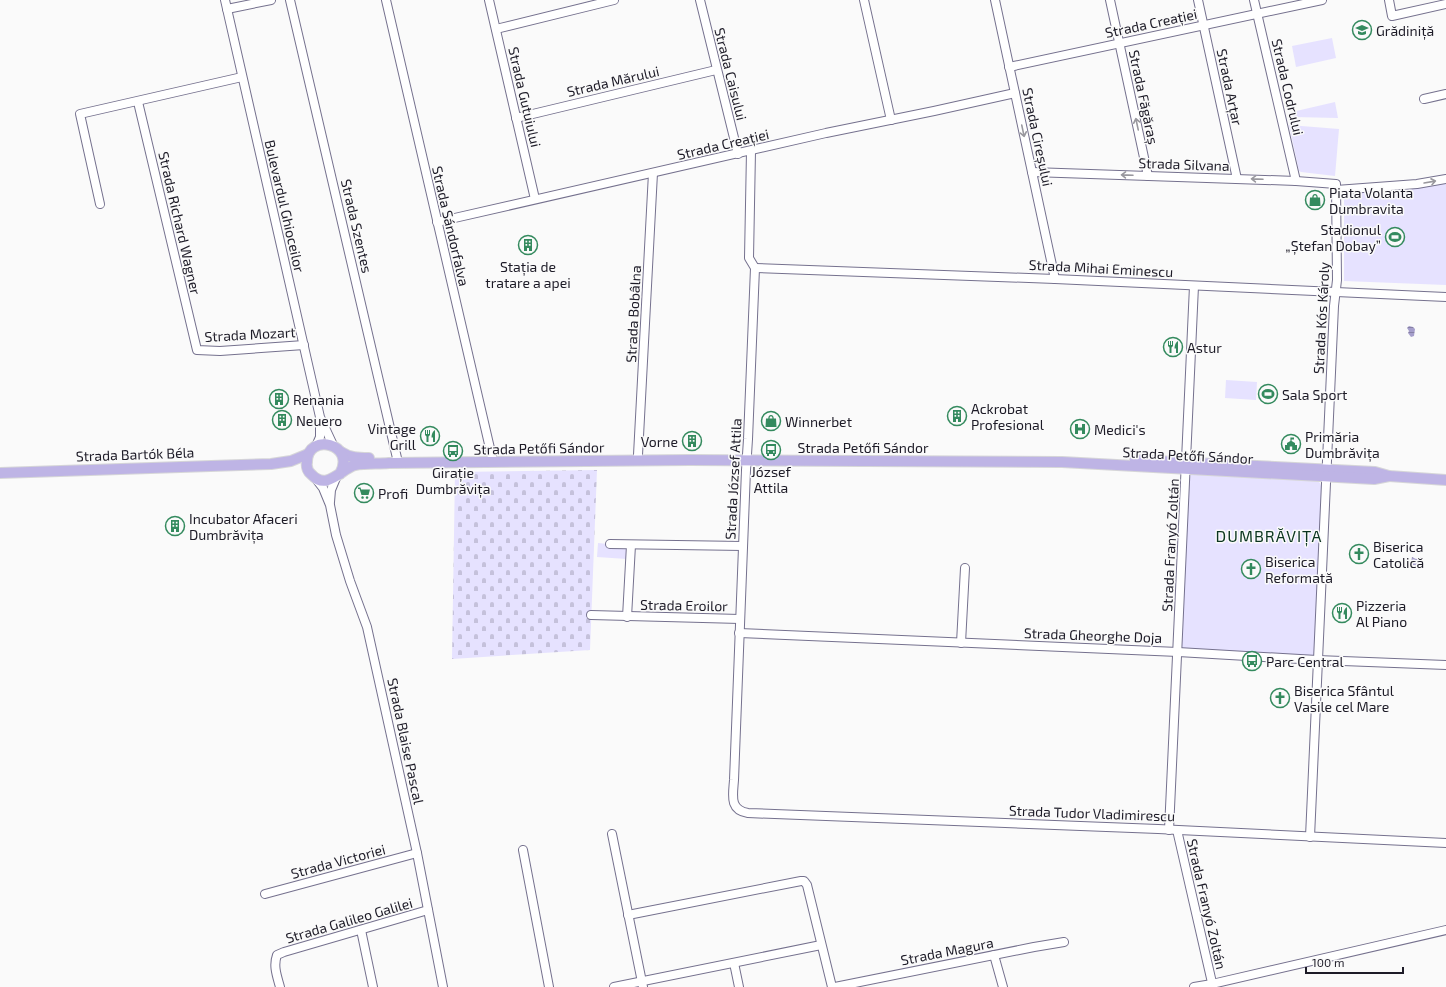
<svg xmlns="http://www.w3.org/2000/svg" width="1446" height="987" font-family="'Exo 2',sans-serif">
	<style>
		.green { fill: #e6e2ff }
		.cemetery { fill: url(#cemetery-stones) }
		.water { fill: url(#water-rules) }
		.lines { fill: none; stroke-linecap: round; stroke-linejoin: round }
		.minor-casing { stroke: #75718e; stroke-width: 10 }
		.major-casing { stroke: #d6d6d8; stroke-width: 12 }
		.minor { stroke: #fff; stroke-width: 8 }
		.major { stroke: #beb4e5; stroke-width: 10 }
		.oneway { stroke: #99989e }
		.labels { text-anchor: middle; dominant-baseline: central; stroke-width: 3; stroke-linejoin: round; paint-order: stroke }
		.street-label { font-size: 14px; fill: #1d1b27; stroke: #fafafa }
		.poi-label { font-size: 14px; fill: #1d1b27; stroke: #fafafa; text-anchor: start }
		.quarter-label { font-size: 16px; letter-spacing: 1px; fill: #0b3520; stroke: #fafafa }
	</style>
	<defs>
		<pattern id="cemetery-stones" width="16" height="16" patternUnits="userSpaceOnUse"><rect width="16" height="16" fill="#e6e2ff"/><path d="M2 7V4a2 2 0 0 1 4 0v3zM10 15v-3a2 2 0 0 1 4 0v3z" fill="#c5c1db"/></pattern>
		<pattern id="water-rules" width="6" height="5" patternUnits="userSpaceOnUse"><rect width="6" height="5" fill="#a59ecb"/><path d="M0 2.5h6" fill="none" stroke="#8680a5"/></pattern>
	</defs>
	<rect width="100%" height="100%" fill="#fafafa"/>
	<g class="green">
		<polygon points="1332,38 1336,58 1296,67 1292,46"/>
		<polygon points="1335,102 1338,118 1293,117 1292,112"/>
		<polygon points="1289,125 1339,129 1335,176 1301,172 1299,171"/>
		<polygon points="1446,183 1446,285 1344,281 1344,192"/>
		<polygon points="1226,380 1257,382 1256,400 1225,398"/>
		<polygon points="1195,472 1315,479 1320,483 1322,489 1317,660 1178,652 1189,479 1191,475"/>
		<polygon points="598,543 627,546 627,559 597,557"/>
	</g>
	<polygon class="cemetery" points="597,470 590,650 452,659 455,472"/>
	<g class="water">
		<polygon points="1409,326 1413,327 1415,329 1414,336 1411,337 1408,333 1409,331 1407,328"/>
		<polygon points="1412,557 1416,559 1422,557 1422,563 1420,566 1413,565 1411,562"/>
	</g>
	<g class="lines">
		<defs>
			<g id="minor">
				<polyline points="225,0 320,417 333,445"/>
				<polyline points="290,0 397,458"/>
				<polyline points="386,0 492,457"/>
				<polyline points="489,0 535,199"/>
				<polyline points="700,0 738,154"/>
				<polyline points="864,0 891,120"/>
				<polyline points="995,0 1055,279"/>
				<polyline points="1110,0 1148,176"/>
				<polyline points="1198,0 1237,179"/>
				<polyline points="1254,0 1296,181"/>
				<polyline points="1389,0 1392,16 1446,4"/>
				<polyline points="227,9 271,0"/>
				<polyline points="496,29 614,0"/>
				<polyline points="1009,67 1322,0"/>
				<polyline points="1424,99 1446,94"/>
				<polyline points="138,102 197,350 220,351 304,345"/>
				<polyline points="516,118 716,70"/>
				<path d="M 751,151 L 749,258 L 755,268 L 748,439 L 746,470 L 734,780 C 733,795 729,810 748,813 L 1158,829 L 1446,843"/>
				<polyline points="1032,172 1296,181 1336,184 1337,280 1334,306 1310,837"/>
				<polyline points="1336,190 1417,184 1446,179"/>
				<polyline points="100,204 80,114 242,77"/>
				<polyline points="437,222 826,133 934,111 1015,93"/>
				<polyline points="755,268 1055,279 1446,297"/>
				<polyline points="316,446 320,437 320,420"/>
				<polyline points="638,455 653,173"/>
				<polyline points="316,479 323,488 330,505 336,535 350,581 367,627 417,853 443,987"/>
				<polyline points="330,502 331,490 336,478"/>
				<polyline points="610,544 743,546"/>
				<polyline points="591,615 740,619"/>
				<polyline points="627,617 631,545"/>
				<polyline points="739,633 1178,652 1317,660 1446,665"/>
				<polyline points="961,643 965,568"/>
				<polyline points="1169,830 1194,286"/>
				<polyline points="1177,830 1213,987"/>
				<polyline points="612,834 643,987"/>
				<polyline points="523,850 549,987"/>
				<polyline points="265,894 417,853"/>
				<polyline points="628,915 801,881 804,881 807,885 832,987"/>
				<polyline points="361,930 373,987"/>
				<polyline points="994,955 1003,987"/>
				<polyline points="734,963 739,987"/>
				<path d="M 280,987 C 277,976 273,966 277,955 L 284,952 L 428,910"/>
				<polyline points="614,987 821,945"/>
				<polyline points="835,987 1034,947 1064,942"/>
				<polyline points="1194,987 1212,984 1446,930"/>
			</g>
			<g id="major">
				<path d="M 341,452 C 350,458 358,458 369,458"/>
				<polyline points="1135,460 1375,472 1389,476 1446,480"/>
				<polyline points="0,473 271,464 291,461 308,454"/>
				<path d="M 340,474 C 357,443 307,432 307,462 C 306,467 308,472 312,475 C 327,491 341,469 355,465 C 366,463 378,464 389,463 L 690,460 L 1062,462 L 1374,479 L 1389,476"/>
			</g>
		</defs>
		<use href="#minor" class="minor-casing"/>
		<use href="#major" class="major-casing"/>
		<use href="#minor" class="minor"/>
		<use href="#major" class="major"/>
	</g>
	<defs><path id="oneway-shaft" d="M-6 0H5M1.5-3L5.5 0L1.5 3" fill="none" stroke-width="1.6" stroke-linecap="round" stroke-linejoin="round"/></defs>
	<g class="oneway">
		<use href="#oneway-shaft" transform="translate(1137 124) rotate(-102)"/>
		<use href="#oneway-shaft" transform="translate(1023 131) rotate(78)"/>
		<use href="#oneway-shaft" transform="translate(1127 175) rotate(-178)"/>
		<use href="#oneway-shaft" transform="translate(1257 179) rotate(-178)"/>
		<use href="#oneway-shaft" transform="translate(1430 182) rotate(-10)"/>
	</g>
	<defs>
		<symbol id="school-ring" viewBox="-11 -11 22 22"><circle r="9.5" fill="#fafafa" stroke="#348a5e" stroke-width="1.5"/><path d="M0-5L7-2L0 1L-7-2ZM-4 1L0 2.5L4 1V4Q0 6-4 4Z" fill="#348a5e"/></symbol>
		<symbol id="shop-ring" viewBox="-11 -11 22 22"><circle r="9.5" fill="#fafafa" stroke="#348a5e" stroke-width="1.5"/><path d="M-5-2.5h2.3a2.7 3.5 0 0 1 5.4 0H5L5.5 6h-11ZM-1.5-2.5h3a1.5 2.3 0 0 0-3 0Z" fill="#348a5e"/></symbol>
		<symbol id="stadium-ring" viewBox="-11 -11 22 22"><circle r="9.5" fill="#fafafa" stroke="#348a5e" stroke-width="1.5"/><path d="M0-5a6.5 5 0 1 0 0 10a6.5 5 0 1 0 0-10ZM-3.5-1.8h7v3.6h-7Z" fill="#348a5e"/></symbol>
		<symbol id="building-ring" viewBox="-11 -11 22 22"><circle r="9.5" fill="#fafafa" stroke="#348a5e" stroke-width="1.5"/><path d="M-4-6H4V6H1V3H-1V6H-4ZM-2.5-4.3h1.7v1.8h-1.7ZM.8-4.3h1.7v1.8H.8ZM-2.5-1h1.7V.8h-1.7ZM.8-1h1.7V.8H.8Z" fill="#348a5e"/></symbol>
		<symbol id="restaurant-ring" viewBox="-11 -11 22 22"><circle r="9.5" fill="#fafafa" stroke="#348a5e" stroke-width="1.5"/><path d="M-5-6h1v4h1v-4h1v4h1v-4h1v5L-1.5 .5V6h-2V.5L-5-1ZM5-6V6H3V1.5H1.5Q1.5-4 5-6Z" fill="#348a5e"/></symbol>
		<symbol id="hospital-ring" viewBox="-11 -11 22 22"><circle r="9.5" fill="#fafafa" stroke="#348a5e" stroke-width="1.5"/><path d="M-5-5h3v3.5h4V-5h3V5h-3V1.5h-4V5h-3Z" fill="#348a5e"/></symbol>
		<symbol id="civic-ring" viewBox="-11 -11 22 22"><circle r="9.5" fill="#fafafa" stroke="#348a5e" stroke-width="1.5"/><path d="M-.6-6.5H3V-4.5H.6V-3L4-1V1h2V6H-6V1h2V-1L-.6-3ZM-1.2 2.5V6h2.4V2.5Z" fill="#348a5e"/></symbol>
		<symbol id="bus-ring" viewBox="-11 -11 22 22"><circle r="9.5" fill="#fafafa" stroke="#348a5e" stroke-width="1.5"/><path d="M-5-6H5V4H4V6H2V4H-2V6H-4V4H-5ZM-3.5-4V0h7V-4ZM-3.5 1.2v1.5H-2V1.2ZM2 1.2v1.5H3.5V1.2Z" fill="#348a5e"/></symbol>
		<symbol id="supermarket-ring" viewBox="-11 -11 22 22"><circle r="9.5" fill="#fafafa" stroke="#348a5e" stroke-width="1.5"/><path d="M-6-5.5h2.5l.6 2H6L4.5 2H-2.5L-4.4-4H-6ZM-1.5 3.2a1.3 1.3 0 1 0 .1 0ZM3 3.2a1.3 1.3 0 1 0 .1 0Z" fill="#348a5e"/></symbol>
		<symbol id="church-ring" viewBox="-11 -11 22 22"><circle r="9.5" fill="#fafafa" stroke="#348a5e" stroke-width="1.5"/><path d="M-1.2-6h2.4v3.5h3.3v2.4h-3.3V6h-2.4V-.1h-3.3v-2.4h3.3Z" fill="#348a5e"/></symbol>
	</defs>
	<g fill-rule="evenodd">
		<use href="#school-ring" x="1351" y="19" width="22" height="22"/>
		<use href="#shop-ring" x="1304" y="189" width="22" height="22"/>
		<use href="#stadium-ring" x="1384" y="226" width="22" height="22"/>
		<use href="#building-ring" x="517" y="234" width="22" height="22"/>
		<use href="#restaurant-ring" x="1162" y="336" width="22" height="22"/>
		<use href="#stadium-ring" x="1257" y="383" width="22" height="22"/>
		<use href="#building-ring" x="268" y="388" width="22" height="22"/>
		<use href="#building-ring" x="946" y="405" width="22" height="22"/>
		<use href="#building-ring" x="271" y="409" width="22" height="22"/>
		<use href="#shop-ring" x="760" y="410" width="22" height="22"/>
		<use href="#hospital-ring" x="1069" y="418" width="22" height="22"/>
		<use href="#restaurant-ring" x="419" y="425" width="22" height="22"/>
		<use href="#building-ring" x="681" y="430" width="22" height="22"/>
		<use href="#civic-ring" x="1280" y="433" width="22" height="22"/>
		<use href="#bus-ring" x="760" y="439" width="22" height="22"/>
		<use href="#bus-ring" x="442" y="440" width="22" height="22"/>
		<use href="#supermarket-ring" x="353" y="482" width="22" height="22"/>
		<use href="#building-ring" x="164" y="515" width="22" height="22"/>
		<use href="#church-ring" x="1348" y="543" width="22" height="22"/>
		<use href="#church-ring" x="1240" y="558" width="22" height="22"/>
		<use href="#restaurant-ring" x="1331" y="602" width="22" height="22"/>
		<use href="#bus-ring" x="1241" y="650" width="22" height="22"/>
		<use href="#church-ring" x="1269" y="687" width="22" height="22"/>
	</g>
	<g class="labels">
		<g class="street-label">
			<text transform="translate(1151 23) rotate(-12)">Strada Creației</text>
			<text transform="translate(731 74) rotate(76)">Strada Caisului</text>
			<text transform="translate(613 81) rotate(-13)">Strada Mărului</text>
			<text transform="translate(1230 87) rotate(78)">Strada Arțar</text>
			<text transform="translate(1288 87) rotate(77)">Strada Codrului</text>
			<text transform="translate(525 97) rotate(77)">Strada Gutuiului</text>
			<text transform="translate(1144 97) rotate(78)">Strada Făgăraș</text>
			<text transform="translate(1038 137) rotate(78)">Strada Cireșului</text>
			<text transform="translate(723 144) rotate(-13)">Strada Creației</text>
			<text transform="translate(1184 164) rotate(2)">Strada Silvana</text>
			<text transform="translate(285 206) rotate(77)">Bulevardul Ghioceilor</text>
			<text transform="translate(180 223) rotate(77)">Strada Richard Wagner</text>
			<text transform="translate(357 226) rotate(77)">Strada Szentes</text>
			<text transform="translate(451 226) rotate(77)">Strada Sándorfalva</text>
			<text transform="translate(1101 268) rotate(3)">Strada Mihai Eminescu</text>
			<text transform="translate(633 314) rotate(-87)">Strada Bobâlna</text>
			<text transform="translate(1321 318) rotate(-87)">Strada Kós Károly</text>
			<text transform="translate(250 334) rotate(-3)">Strada Mozart</text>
			<text x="863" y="447">Strada Petőfi Sándor</text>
			<text transform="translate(539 448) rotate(-1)">Strada Petőfi Sándor</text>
			<text transform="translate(135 454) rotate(-2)">Strada Bartók Béla</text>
			<text transform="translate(1188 455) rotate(3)">Strada Petőfi Sándor</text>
			<text transform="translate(733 479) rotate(-87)">Strada József Attila</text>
			<text transform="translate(1170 545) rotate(-87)">Strada Franyó Zoltán</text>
			<text transform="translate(684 605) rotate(1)">Strada Eroilor</text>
			<text transform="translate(1093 635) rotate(2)">Strada Gheorghe Doja</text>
			<text transform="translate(406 741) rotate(78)">Strada Blaise Pascal</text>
			<text transform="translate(1092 813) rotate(2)">Strada Tudor Vladimirescu</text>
			<text transform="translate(338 861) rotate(-15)">Strada Victoriei</text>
			<text transform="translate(1207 904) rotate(77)">Strada Franyó Zoltán</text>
			<text transform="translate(349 920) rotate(-16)">Strada Galileo Galilei</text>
			<text transform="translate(947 951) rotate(-11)">Strada Magura</text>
		</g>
		<g class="poi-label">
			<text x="1376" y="30">Grădiniță</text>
			<text x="1329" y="192">Piata Volanta<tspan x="1329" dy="16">Dumbravita</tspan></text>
			<text x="1381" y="229" text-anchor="end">Stadionul<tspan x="1381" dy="16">„Ștefan Dobay”</tspan></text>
			<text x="528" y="266" text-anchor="middle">Stația de<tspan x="528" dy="16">tratare a apei</tspan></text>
			<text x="1187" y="347">Astur</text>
			<text x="1282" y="394">Sala Sport</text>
			<text x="293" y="399">Renania</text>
			<text x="971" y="408">Ackrobat<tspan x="971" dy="16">Profesional</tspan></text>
			<text x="296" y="420">Neuero</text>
			<text x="785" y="421">Winnerbet</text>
			<text x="416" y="428" text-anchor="end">Vintage<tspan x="416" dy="16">Grill</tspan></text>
			<text x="1094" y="429">Medici's</text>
			<text x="1305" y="436">Primăria<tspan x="1305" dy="16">Dumbrăvița</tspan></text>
			<text x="678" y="441" text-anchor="end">Vorne</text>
			<text x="771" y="471" text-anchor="middle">József<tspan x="771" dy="16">Attila</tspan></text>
			<text x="453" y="472" text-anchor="middle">Girație<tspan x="453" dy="16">Dumbrăvița</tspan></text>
			<text x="378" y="493">Profi</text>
			<text x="189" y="518">Incubator Afaceri<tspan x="189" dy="16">Dumbrăvița</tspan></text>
			<text x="1373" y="546">Biserica<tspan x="1373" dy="16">Catolică</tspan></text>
			<text x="1265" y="561">Biserica<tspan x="1265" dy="16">Reformată</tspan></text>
			<text x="1356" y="605">Pizzeria<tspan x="1356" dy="16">Al Piano</tspan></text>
			<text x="1266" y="661">Parc Central</text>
			<text x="1294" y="690">Biserica Sfântul<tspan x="1294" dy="16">Vasile cel Mare</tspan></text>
		</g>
		<g class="quarter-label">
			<text x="1269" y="535">DUMBRĂVIȚA</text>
		</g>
	</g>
	<path d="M1306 967v6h97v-6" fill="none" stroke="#1d1b27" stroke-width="2"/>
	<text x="1312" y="967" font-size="12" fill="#1d1b27" stroke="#fafafa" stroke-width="3" paint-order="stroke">100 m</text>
</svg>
